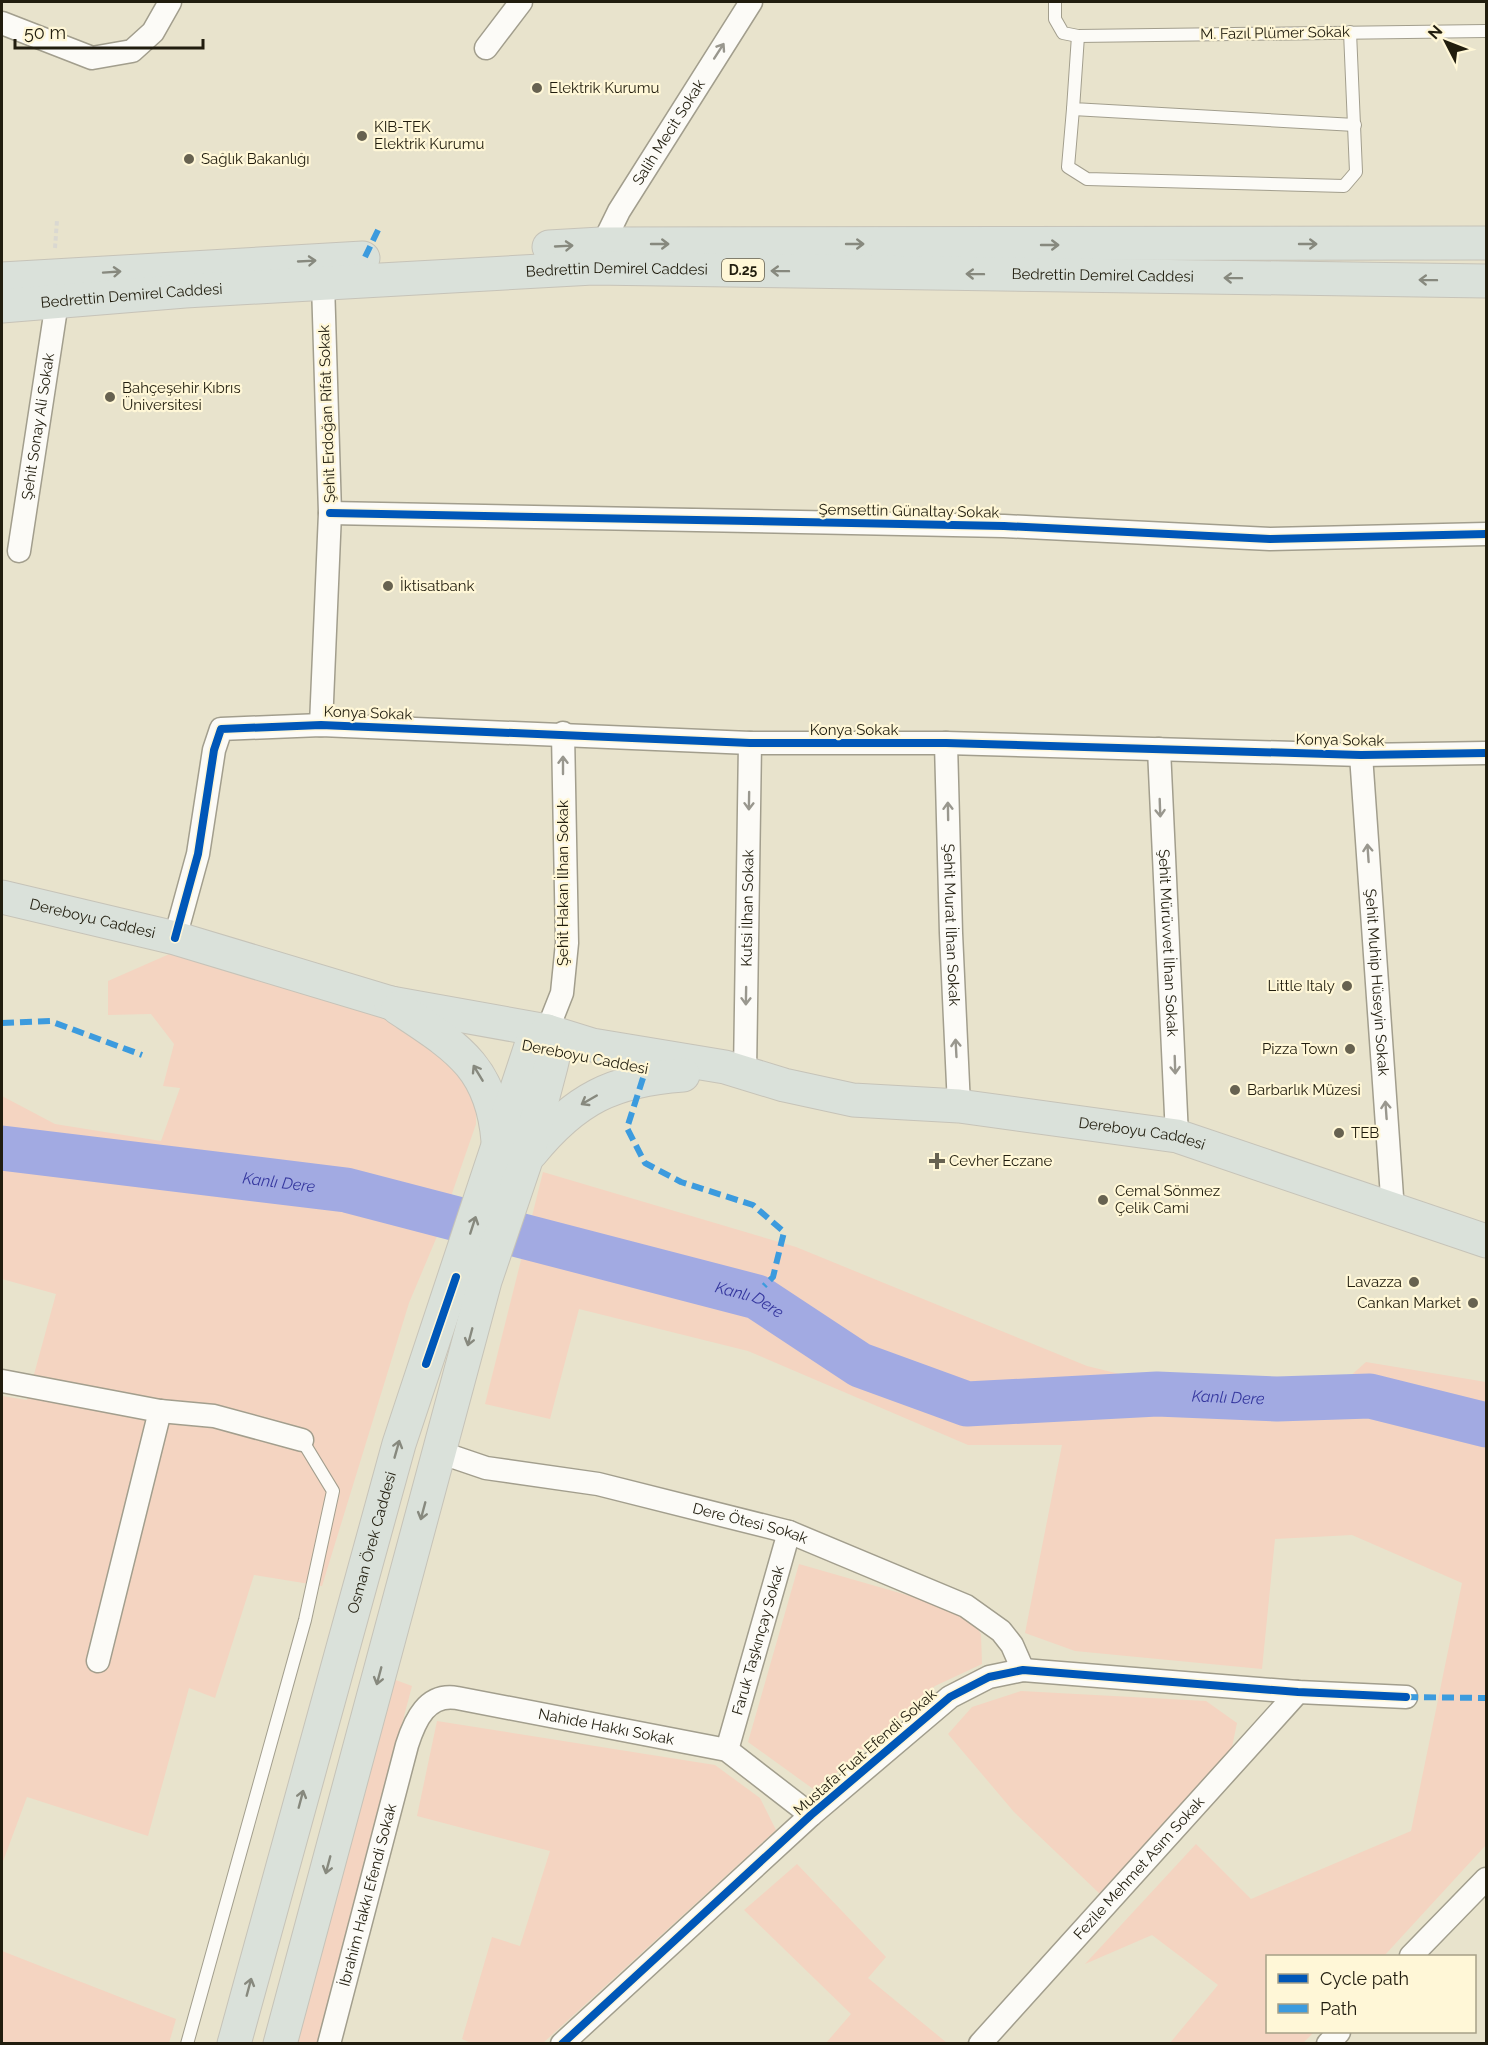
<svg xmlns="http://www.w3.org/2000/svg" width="1488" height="2045" font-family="Raleway,sans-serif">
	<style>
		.green { fill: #f4d4c1 }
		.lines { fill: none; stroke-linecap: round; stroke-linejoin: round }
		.river { stroke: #a2aae2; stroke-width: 45 }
		.service-casing { stroke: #a29e8d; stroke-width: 14 }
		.minor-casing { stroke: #a29e8d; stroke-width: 25 }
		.primary-casing { stroke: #c6c3b8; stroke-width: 35 }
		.path { stroke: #dad8d1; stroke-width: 4; stroke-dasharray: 4.5 3; stroke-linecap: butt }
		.service { stroke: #fcfbf7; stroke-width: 12 }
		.minor { stroke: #fcfbf7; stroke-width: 22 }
		.primary { stroke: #dae1da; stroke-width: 33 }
		.quiet { stroke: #3c9bde; stroke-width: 6; stroke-dasharray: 12 6; stroke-linecap: butt }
		.cycleway-casing { stroke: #fff7d7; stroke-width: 11 }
		.cycleway { stroke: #0057b8; stroke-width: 8 }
		.oneway { stroke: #99978e }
		.oneway2 { stroke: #87897e }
		.poi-dot { fill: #676250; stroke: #fff7d7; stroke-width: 2 }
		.labels { text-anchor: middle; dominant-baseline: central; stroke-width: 4.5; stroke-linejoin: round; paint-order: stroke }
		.shield { fill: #fff7d7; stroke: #645e4a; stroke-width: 1.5 }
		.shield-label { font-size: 14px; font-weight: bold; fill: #211d0e }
		.street-label { font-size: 15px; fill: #211d0e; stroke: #fff7d7 }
		.poi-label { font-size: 15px; fill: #211d0e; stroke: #fff7d7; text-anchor: start }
		.water-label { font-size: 16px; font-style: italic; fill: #36389f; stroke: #fff7d7 }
	</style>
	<rect width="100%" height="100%" fill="#e8e3cc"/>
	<g class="green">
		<polygon points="174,952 420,1028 456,1069 476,1108 476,1124 438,1234 409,1303 322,1586 254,1575 215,1698 189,1688 148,1836 27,1797 2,1864 2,1396 27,1400 56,1294 2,1279 2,1096 55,1124 161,1141 180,1088 163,1086 174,1044 151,1014 108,1015 108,981"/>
		<polygon points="543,1172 796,1247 1087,1366 1302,1419 1366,1362 1486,1382 1486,1845 1384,1956 1268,1956 1268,2032 1314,2032 1303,2043 1170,2043 1218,1985 1152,1935 1085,1964 1196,1844 1251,1899 1411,1831 1462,1583 1352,1535 1275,1539 1262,1669 1075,1651 1025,1633 1062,1445 968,1445 748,1351 579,1309 550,1419 485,1404"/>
		<polygon points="799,1564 966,1612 981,1634 982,1664 935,1686 816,1791 748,1742"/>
		<polygon points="393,1679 412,1686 318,2043 290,2044"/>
		<polygon points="1021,1691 1206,1701 1237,1723 1231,1752 1100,1894 1014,1812 948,1734 972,1707"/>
		<polygon points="437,1721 715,1765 760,1798 776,1830 543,2043 471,2043 462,2039 492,1937 520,1946 550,1851 417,1816"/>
		<polygon points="797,1864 886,1957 868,1978 947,2043 826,2043 851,2014 744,1910"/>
		<polygon points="2,1951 176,2019 169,2043 2,2043"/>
	</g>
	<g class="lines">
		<path class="river" id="s1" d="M 2,1148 L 346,1190 L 757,1297 L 860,1365 L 967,1404 L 1157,1394 L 1277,1399 L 1370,1396 L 1486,1425"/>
		<defs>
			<g id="service">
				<polyline points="1055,2 1055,19 1063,33 1078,36 1486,31"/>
				<polyline points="1078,36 1073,109 1355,125"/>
				<polyline points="1073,109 1068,167 1087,179 1344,186 1356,172 1350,32"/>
				<polyline points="187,2044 305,1620 333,1491 302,1440"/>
			</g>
			<g id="minor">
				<polyline points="2,23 92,58 132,51 153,32 170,2"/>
				<polyline points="486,48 521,2"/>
				<path id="s2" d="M 598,254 L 619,211 L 751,2"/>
				<polyline points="330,513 1004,526 1270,539 1486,534"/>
				<path id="s3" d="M 19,551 L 57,302"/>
				<polyline points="321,725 330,513 323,283"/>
				<path id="s4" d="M 946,743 L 951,933 L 959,1106"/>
				<path id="s5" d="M 1159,749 L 1177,1136"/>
				<path id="s6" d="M 1361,755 L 1393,1211"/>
				<polyline points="175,938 198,854 214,750 221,729 321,725 750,743 946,743 1361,755 1486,753"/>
				<polyline points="547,1031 562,993 567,943 563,733"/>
				<path id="s7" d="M 745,1073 L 750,743"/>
				<polyline points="2,1381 160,1411 214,1416 302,1440"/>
				<path id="s8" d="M 439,1452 L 486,1468 L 598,1484 L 789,1532 L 966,1606 L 1001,1631 L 1012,1645 L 1023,1670"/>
				<polyline points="98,1661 160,1411"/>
				<path id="s9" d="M 727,1750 L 789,1532"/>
				<polyline points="1411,1956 1486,1879"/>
				<path id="s10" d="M 329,2044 L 407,1745 C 415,1720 427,1693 457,1698 L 727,1750 L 811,1815"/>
				<polyline points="562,2044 811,1815 950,1697 989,1677 1023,1670 1298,1692 1406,1697"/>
				<path id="s11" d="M 980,2044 L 1298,1692"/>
				<polyline points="1328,2044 1339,2032"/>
			</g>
			<g id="primary">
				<polyline points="549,247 601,244 1486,243"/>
				<polyline points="2,279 363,258"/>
				<path id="s12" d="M 2,306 L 185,291 L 593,268 L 1486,281"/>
				<path id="s13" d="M 2,897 L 175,938 L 391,1003 L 410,1011"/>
				<path id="s14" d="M 391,1003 L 547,1031 L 592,1045 L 725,1067 L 784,1085 L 853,1100 L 959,1106 L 1177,1136 L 1486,1241"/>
				<path d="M 398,1008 C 455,1046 492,1066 498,1141"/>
				<path d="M 531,1153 C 575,1099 613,1080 683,1075"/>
				<path id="s15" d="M 234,2044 L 399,1444 L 531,1046"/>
				<polyline points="280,2044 485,1281 527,1157 551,1066 554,1053 547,1031"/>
			</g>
		</defs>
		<use href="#service" class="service-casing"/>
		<use href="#minor" class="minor-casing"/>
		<use href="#primary" class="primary-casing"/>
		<polyline class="path" points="55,248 57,220"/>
		<use href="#service" class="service"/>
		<use href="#minor" class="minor"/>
		<use href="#primary" class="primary"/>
		<g class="quiet">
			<polyline points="365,257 380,226"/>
			<polyline points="2,1023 50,1021 142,1055"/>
			<polyline points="643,1078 627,1128 645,1163 681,1182 753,1205 784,1232 773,1277 764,1286"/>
			<polyline points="1406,1697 1486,1698"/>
		</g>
		<defs>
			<g id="cycleway">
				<polyline points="330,513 1004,526 1270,539 1486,534"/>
				<polyline points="175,938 198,854 214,750 221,729 321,725 750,743 946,743 1361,755 1486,753"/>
				<polyline points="426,1364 456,1277"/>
				<polyline points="562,2044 811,1815 950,1697 989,1677 1023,1670 1298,1692 1406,1697"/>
			</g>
		</defs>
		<use href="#cycleway" class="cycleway-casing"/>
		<use href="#cycleway" class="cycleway"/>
	</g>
	<defs><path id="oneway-shaft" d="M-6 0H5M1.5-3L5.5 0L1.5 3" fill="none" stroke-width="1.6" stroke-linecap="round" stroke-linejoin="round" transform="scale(1.5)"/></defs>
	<g class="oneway">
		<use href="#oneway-shaft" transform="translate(719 51) rotate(-57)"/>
		<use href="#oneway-shaft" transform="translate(563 765) rotate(-90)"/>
		<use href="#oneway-shaft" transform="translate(749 801) rotate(91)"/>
		<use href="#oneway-shaft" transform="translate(1160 808) rotate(88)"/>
		<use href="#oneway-shaft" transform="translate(948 811) rotate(-91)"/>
		<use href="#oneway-shaft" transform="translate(1368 853) rotate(-94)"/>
		<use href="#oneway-shaft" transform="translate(746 996) rotate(91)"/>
		<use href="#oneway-shaft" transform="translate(956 1048) rotate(-93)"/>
		<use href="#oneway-shaft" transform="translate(1175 1065) rotate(88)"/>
		<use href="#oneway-shaft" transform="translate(1386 1110) rotate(-94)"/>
	</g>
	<g class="oneway2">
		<use href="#oneway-shaft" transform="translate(660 244)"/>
		<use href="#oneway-shaft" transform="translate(855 244)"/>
		<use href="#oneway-shaft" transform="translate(1308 244)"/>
		<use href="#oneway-shaft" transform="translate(1050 245)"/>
		<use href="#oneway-shaft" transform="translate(564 246) rotate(-3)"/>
		<use href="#oneway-shaft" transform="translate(307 261) rotate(-3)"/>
		<use href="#oneway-shaft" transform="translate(780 271) rotate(-179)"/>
		<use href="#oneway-shaft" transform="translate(112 272) rotate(-4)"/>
		<use href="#oneway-shaft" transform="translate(975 274) rotate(-179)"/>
		<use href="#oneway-shaft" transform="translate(1233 278) rotate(-179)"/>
		<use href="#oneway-shaft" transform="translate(1428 280) rotate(-179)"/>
		<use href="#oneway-shaft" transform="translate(478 1073) rotate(-121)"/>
		<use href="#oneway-shaft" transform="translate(589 1100) rotate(150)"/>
		<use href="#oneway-shaft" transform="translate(473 1225) rotate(-72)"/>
		<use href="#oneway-shaft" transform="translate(470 1337) rotate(105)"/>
		<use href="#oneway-shaft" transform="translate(397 1449) rotate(-74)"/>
		<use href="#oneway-shaft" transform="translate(423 1511) rotate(105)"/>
		<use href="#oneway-shaft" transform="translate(379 1676) rotate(105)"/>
		<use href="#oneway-shaft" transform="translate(301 1799) rotate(-75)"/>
		<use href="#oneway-shaft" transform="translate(328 1865) rotate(105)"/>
		<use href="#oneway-shaft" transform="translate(249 1987) rotate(-75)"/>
	</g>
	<g class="poi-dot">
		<circle cx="537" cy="88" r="6"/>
		<circle cx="362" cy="136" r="6"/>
		<circle cx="189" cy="159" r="6"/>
		<circle cx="110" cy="397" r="6"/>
		<circle cx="388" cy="586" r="6"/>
		<circle cx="1347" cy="986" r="6"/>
		<circle cx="1350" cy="1049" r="6"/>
		<circle cx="1235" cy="1090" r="6"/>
		<circle cx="1339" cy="1133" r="6"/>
		<path d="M934 1152h6v6h6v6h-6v6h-6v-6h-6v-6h6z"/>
		<circle cx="1103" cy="1200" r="6"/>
		<circle cx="1414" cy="1282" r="6"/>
		<circle cx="1473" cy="1303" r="6"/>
	</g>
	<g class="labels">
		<rect class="shield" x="722" y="259" width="42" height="22" rx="4.5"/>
		<g class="shield-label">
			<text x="743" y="270">D.25</text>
		</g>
		<g class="street-label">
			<text transform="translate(1275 33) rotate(-1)">M. Fazıl Plümer Sokak</text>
			<text stroke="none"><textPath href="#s2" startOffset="141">Salih Mecit Sokak</textPath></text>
			<text stroke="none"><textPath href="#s12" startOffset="616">Bedrettin Demirel Caddesi</textPath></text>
			<text stroke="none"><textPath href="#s12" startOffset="1102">Bedrettin Demirel Caddesi</textPath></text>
			<text stroke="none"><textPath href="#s12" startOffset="130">Bedrettin Demirel Caddesi</textPath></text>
			<text transform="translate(327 414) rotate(-92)">Şehit Erdoğan Rifat Sokak</text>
			<text stroke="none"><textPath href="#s3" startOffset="126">Şehit Sonay Ali Sokak</textPath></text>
			<text transform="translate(909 511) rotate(1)">Şemsettin Günaltay Sokak</text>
			<text transform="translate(368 713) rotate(2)">Konya Sokak</text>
			<text x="854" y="730">Konya Sokak</text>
			<text transform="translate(1340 740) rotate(1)">Konya Sokak</text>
			<text transform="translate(563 883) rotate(-90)">Şehit Hakan İlhan Sokak</text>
			<text stroke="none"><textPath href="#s7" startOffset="165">Kutsi İlhan Sokak</textPath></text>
			<text stroke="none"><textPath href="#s13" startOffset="93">Dereboyu Caddesi</textPath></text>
			<text stroke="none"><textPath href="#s4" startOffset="182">Şehit Murat İlhan Sokak</textPath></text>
			<text stroke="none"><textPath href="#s5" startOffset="194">Şehit Mürüvvet İlhan Sokak</textPath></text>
			<text stroke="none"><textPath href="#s6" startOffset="228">Şehit Muhip Hüseyin Sokak</textPath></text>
			<text transform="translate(585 1057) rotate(11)">Dereboyu Caddesi</text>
			<text stroke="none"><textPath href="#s14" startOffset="764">Dereboyu Caddesi</textPath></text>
			<text stroke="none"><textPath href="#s8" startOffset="320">Dere Ötesi Sokak</textPath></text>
			<text stroke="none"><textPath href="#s15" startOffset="520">Osman Örek Caddesi</textPath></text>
			<text stroke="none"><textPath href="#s9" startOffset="114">Faruk Taşkınçay Sokak</textPath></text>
			<text stroke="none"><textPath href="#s10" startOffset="537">Nahide Hakkı Sokak</textPath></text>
			<text transform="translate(865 1752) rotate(-41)">Mustafa Fuat Efendi Sokak</text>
			<text stroke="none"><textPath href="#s11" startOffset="237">Fezile Mehmet Asım Sokak</textPath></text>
			<text stroke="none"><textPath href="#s10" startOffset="154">İbrahim Hakkı Efendi Sokak</textPath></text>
		</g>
		<g class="poi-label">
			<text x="549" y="88">Elektrik Kurumu</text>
			<text x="374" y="127">KIB-TEK<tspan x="374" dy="17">Elektrik Kurumu</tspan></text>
			<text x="201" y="159">Sağlık Bakanlığı</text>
			<text x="122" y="388">Bahçeşehir Kıbrıs<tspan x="122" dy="17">Üniversitesi</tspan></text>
			<text x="400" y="586">İktisatbank</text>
			<text x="1335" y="986" text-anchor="end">Little Italy</text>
			<text x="1338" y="1049" text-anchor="end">Pizza Town</text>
			<text x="1247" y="1090">Barbarlık Müzesi</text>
			<text x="1351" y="1133">TEB</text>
			<text x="949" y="1161">Cevher Eczane</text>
			<text x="1115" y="1191">Cemal Sönmez<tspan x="1115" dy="17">Çelik Cami</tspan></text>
			<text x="1402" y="1282" text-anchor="end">Lavazza</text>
			<text x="1461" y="1303" text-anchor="end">Cankan Market</text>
		</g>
		<g class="water-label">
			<text stroke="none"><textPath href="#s1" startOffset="279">Kanlı Dere</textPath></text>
			<text stroke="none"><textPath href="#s1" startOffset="765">Kanlı Dere</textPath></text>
			<text stroke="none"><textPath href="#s1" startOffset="1270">Kanlı Dere</textPath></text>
		</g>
	</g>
	<rect width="1488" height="2045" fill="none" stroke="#211d0e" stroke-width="6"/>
	<rect x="1266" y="1955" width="210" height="78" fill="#fff7d7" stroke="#a6a087" stroke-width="1.5"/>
	<rect x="1278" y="1974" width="30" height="9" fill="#0057b8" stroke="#a6a087" stroke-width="1.5"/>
	<text x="1320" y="1985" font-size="18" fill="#211d0e">Cycle path</text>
	<rect x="1278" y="2004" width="30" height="9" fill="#3c9bde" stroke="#a6a087" stroke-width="1.5"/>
	<text x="1320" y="2015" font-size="18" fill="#211d0e">Path</text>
	<g transform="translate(1446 42) rotate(312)" stroke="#fff7d7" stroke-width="4.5" paint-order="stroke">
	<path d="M0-4.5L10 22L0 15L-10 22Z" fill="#211d0e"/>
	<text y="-9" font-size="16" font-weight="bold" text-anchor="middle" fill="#211d0e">N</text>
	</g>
	<path d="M15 39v9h188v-9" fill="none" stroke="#211d0e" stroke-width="3"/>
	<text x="24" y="39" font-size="18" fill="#211d0e" stroke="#fff7d7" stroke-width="4.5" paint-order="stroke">50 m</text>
</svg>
